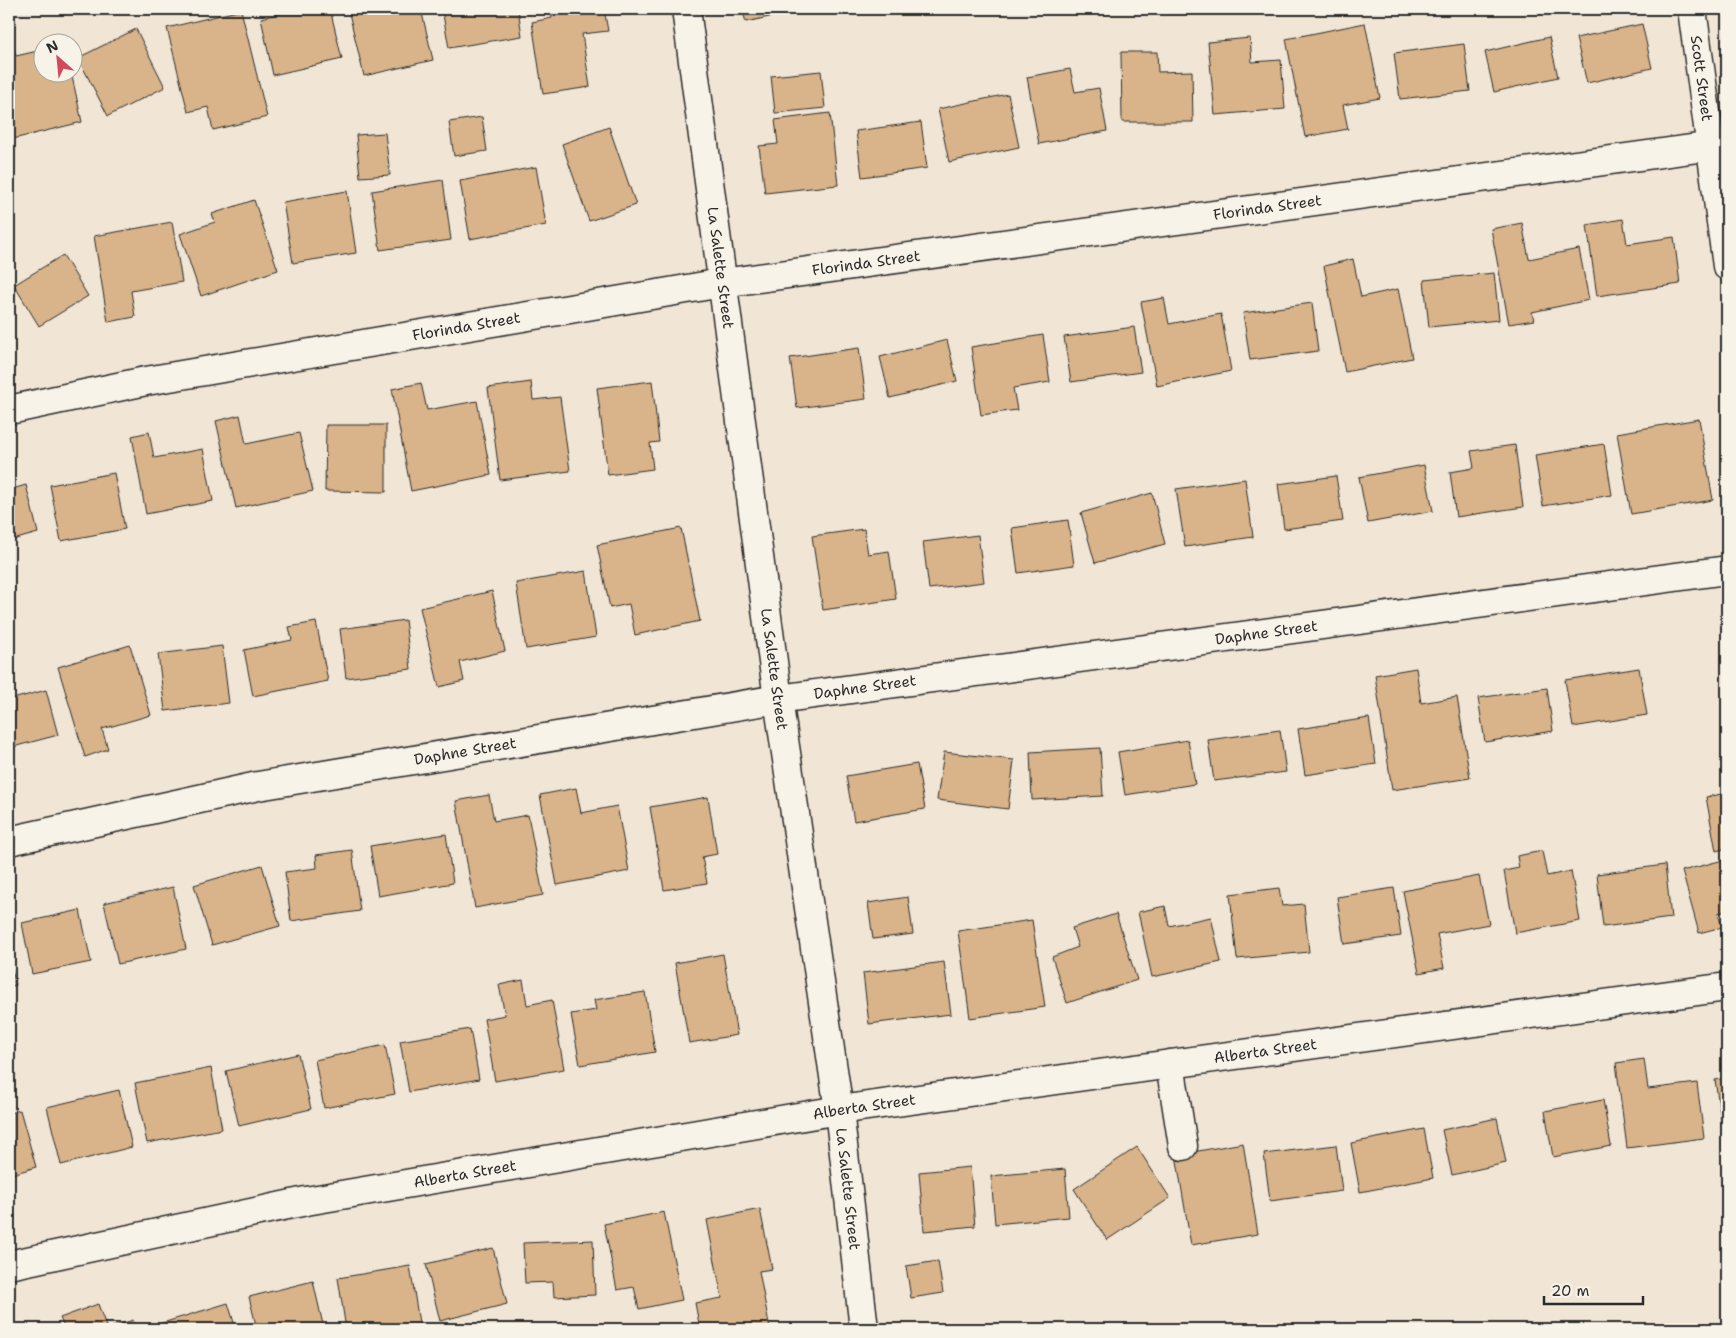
<svg xmlns="http://www.w3.org/2000/svg" width="1736" height="1338" font-family="'Shantell Sans',sans-serif">
	<style>
		.building { fill: #d9b48a; stroke: #2b2b2b }
		.lines { fill: none; stroke-linecap: round; stroke-linejoin: round }
		.minor-casing { stroke: #2b2b2b; stroke-width: 31 }
		.major-casing { stroke: #2b2b2b; stroke-width: 31 }
		.minor { stroke: #f7f3e8; stroke-width: 28 }
		.major { stroke: #f7f3e8; stroke-width: 28 }
		.labels { text-anchor: middle; dominant-baseline: central; stroke-width: 4.5; stroke-linejoin: round; paint-order: stroke }
		.street-label { font-size: 15px; fill: #2b2b2b; stroke: #f7f3e8 }
	</style>
	<rect width="100%" height="100%" fill="#f1e6d5"/>
	<filter id="ink" filterUnits="userSpaceOnUse"><feTurbulence type="fractalNoise" baseFrequency=".02" numOctaves="2"/><feDisplacementMap in="SourceGraphic" scale="10" xChannelSelector="R" yChannelSelector="G"/><feConvolveMatrix kernelMatrix="1 2 1 2 8 2 1 2 1" color-interpolation-filters="sRGB"/></filter>
	<g filter="url(#ink)">
		<g class="building">
			<polygon points="299,9 330,9 342,59 273,75 261,18"/>
			<polygon points="348,9 421,9 433,60 364,76"/>
			<polygon points="442,9 518,9 522,36 449,48"/>
			<polygon points="551,9 604,9 608,31 582,34 590,87 543,94 532,22 552,18"/>
			<polygon points="742,9 773,9 774,16 746,22"/>
			<polygon points="241,10 267,117 213,130 208,107 188,112 167,28"/>
			<polygon points="1365,23 1380,98 1343,105 1348,129 1305,137 1286,39"/>
			<polygon points="1642,24 1652,68 1587,83 1576,38"/>
			<polygon points="136,29 165,87 108,116 78,58"/>
			<polygon points="9,31 16,56 42,50 42,72 71,72 82,122 9,140"/>
			<polygon points="1549,37 1558,77 1494,92 1485,52"/>
			<polygon points="1250,38 1252,62 1281,60 1285,109 1215,115 1208,42"/>
			<polygon points="1464,44 1470,91 1400,99 1394,53"/>
			<polygon points="1121,52 1157,52 1158,72 1192,71 1193,122 1122,122"/>
			<polygon points="1070,69 1075,92 1099,88 1107,131 1039,144 1027,77"/>
			<polygon points="821,71 825,108 775,113 771,76"/>
			<polygon points="1008,94 1019,147 949,162 938,109"/>
			<polygon points="830,113 838,185 765,193 759,146 778,144 775,120"/>
			<polygon points="482,117 487,151 454,156 449,122"/>
			<polygon points="921,122 927,168 862,177 856,131"/>
			<polygon points="609,127 636,205 589,221 562,144"/>
			<polygon points="385,133 390,175 360,177 356,135"/>
			<polygon points="536,167 546,225 470,239 460,181"/>
			<polygon points="443,180 451,240 380,250 372,191"/>
			<polygon points="347,191 356,253 293,263 283,202"/>
			<polygon points="254,200 278,270 201,296 180,234 215,222 212,214"/>
			<polygon points="1623,219 1627,244 1674,237 1680,284 1597,296 1587,225"/>
			<polygon points="172,222 182,282 131,291 135,317 108,322 94,236"/>
			<polygon points="1522,223 1529,259 1579,249 1589,300 1532,312 1534,320 1509,324 1491,229"/>
			<polygon points="63,255 88,296 39,326 14,285"/>
			<polygon points="1353,259 1361,297 1398,289 1412,358 1345,372 1324,266"/>
			<polygon points="1494,273 1499,320 1429,327 1424,280"/>
			<polygon points="1164,298 1169,324 1221,314 1231,371 1157,386 1141,302"/>
			<polygon points="1312,303 1318,351 1250,360 1243,313"/>
			<polygon points="1134,327 1141,372 1071,382 1064,337"/>
			<polygon points="1043,335 1050,382 1013,388 1017,410 981,415 971,347"/>
			<polygon points="947,340 957,381 890,398 880,357"/>
			<polygon points="859,348 866,399 797,408 790,358"/>
			<polygon points="652,381 659,442 650,443 653,469 608,475 597,388"/>
			<polygon points="531,382 533,400 560,397 570,471 500,480 488,388"/>
			<polygon points="421,383 427,410 477,401 491,475 411,491 392,389"/>
			<polygon points="240,415 246,444 299,433 313,491 236,508 216,421"/>
			<polygon points="1699,419 1713,500 1631,514 1617,433"/>
			<polygon points="326,425 386,425 386,492 325,491"/>
			<polygon points="149,432 154,458 203,449 213,501 146,514 132,436"/>
			<polygon points="1604,444 1612,495 1543,506 1535,455"/>
			<polygon points="1515,445 1523,507 1456,517 1450,472 1474,468 1471,451"/>
			<polygon points="1424,465 1433,511 1368,523 1359,477"/>
			<polygon points="114,473 125,529 61,541 50,485"/>
			<polygon points="1336,476 1343,521 1284,529 1278,484"/>
			<polygon points="1245,479 1253,537 1185,547 1176,489"/>
			<polygon points="26,485 38,533 9,541 9,490"/>
			<polygon points="1152,493 1165,544 1095,563 1081,513"/>
			<polygon points="1068,520 1074,565 1018,573 1012,528"/>
			<polygon points="681,528 700,621 635,635 629,604 610,608 597,545"/>
			<polygon points="864,529 868,554 889,551 896,599 823,610 812,536"/>
			<polygon points="978,535 984,582 929,589 923,542"/>
			<polygon points="586,571 596,637 526,649 516,583"/>
			<polygon points="492,591 505,651 460,662 464,681 439,687 420,608"/>
			<polygon points="405,620 411,669 346,678 340,629"/>
			<polygon points="316,622 328,681 253,696 244,650 292,640 289,627"/>
			<polygon points="130,645 151,715 102,729 108,749 85,757 58,667"/>
			<polygon points="222,646 229,703 165,711 158,654"/>
			<polygon points="1416,668 1421,703 1457,697 1470,778 1392,790 1375,675"/>
			<polygon points="1639,668 1647,715 1573,727 1565,680"/>
			<polygon points="1547,688 1553,731 1485,742 1478,698"/>
			<polygon points="46,690 58,735 9,748 9,700"/>
			<polygon points="1369,718 1376,764 1305,775 1298,729"/>
			<polygon points="1280,730 1286,772 1214,781 1208,740"/>
			<polygon points="1188,740 1195,784 1125,795 1118,752"/>
			<polygon points="1100,748 1103,796 1032,800 1030,752"/>
			<polygon points="944,752 1014,760 1008,809 937,800"/>
			<polygon points="917,764 925,809 854,821 846,776"/>
			<polygon points="576,788 581,813 617,806 629,871 557,885 540,795"/>
			<polygon points="1727,793 1727,848 1716,851 1706,797"/>
			<polygon points="489,795 494,821 528,815 543,895 475,908 456,801"/>
			<polygon points="708,797 717,854 702,857 707,883 664,890 650,807"/>
			<polygon points="446,834 453,883 378,896 370,846"/>
			<polygon points="352,850 360,911 291,921 285,872 317,868 316,855"/>
			<polygon points="1542,851 1547,876 1571,871 1580,921 1515,933 1504,871 1519,868 1517,856"/>
			<polygon points="1727,859 1727,911 1718,913 1722,927 1699,933 1682,871"/>
			<polygon points="262,865 280,926 212,945 194,885"/>
			<polygon points="1665,865 1671,918 1603,927 1597,874"/>
			<polygon points="1479,876 1489,924 1437,934 1444,968 1419,973 1403,891"/>
			<polygon points="173,887 186,949 118,964 104,903"/>
			<polygon points="1279,888 1282,906 1304,904 1309,952 1237,959 1230,894"/>
			<polygon points="1394,888 1401,936 1344,944 1337,897"/>
			<polygon points="908,897 913,934 873,939 868,903"/>
			<polygon points="1165,906 1169,926 1211,917 1221,962 1152,977 1138,912"/>
			<polygon points="80,910 91,962 32,974 22,923"/>
			<polygon points="1116,914 1137,980 1067,1003 1052,957 1078,947 1072,928"/>
			<polygon points="1032,920 1045,1007 970,1018 958,931"/>
			<polygon points="723,954 737,1035 689,1043 675,963"/>
			<polygon points="9,959 16,985 9,987"/>
			<polygon points="944,962 951,1014 869,1024 863,973"/>
			<polygon points="523,980 527,1005 552,1000 564,1069 495,1081 484,1019 505,1015 499,985"/>
			<polygon points="645,992 655,1052 580,1065 571,1014 596,1010 594,1000"/>
			<polygon points="470,1029 479,1079 409,1092 400,1041"/>
			<polygon points="385,1045 395,1094 324,1108 315,1060"/>
			<polygon points="298,1054 311,1109 239,1126 226,1071"/>
			<polygon points="1644,1059 1648,1089 1697,1083 1704,1138 1627,1148 1616,1063"/>
			<polygon points="211,1068 222,1129 147,1143 135,1083"/>
			<polygon points="1727,1078 1727,1124 1722,1125 1715,1080"/>
			<polygon points="119,1090 132,1147 61,1165 47,1107"/>
			<polygon points="1603,1100 1611,1146 1553,1157 1545,1111"/>
			<polygon points="20,1110 36,1167 9,1175 9,1113"/>
			<polygon points="1497,1118 1506,1163 1452,1175 1442,1130"/>
			<polygon points="1424,1129 1433,1178 1360,1192 1351,1143"/>
			<polygon points="1243,1143 1258,1234 1191,1245 1176,1155"/>
			<polygon points="1336,1145 1342,1191 1270,1201 1264,1154"/>
			<polygon points="1137,1147 1170,1198 1107,1240 1074,1189"/>
			<polygon points="970,1167 975,1226 924,1231 919,1172"/>
			<polygon points="1065,1169 1069,1217 995,1224 991,1176"/>
			<polygon points="760,1209 772,1269 759,1271 770,1329 700,1329 695,1303 722,1298 707,1220"/>
			<polygon points="664,1212 682,1300 639,1309 634,1287 617,1290 604,1224"/>
			<polygon points="593,1240 595,1295 554,1297 553,1282 525,1283 523,1243"/>
			<polygon points="493,1248 507,1304 440,1321 426,1264"/>
			<polygon points="938,1261 943,1293 911,1298 906,1266"/>
			<polygon points="410,1266 420,1329 346,1329 338,1278"/>
			<polygon points="313,1281 324,1329 257,1329 249,1297"/>
			<polygon points="228,1303 236,1329 161,1329 159,1324"/>
			<polygon points="98,1304 107,1329 133,1320 137,1329 65,1329 60,1318"/>
		</g>
		<g class="lines">
			<defs>
				<g id="minor">
					<path id="s1" d="M 686,9 L 778,699 L 839,1110 L 864,1329"/>
					<path id="s2" d="M 9,410 L 146,381 L 722,283 L 1727,144"/>
					<path id="s3" d="M 9,841 L 258,786 L 778,699 L 1727,570"/>
					<polyline points="1170,1064 1183,1146"/>
					<path id="s4" d="M 9,1265 L 306,1201 L 839,1110 L 1727,987"/>
				</g>
				<g id="major">
					<path id="s5" d="M 1692,9 L 1727,266"/>
				</g>
			</defs>
			<use href="#minor" class="minor-casing"/>
			<use href="#major" class="major-casing"/>
			<use href="#minor" class="minor"/>
			<use href="#major" class="major"/>
		</g>
	</g>
	<g class="labels">
		<g class="street-label">
			<text stroke="none"><textPath href="#s5" startOffset="70">Scott Street</textPath></text>
			<text stroke="none"><textPath href="#s2" startOffset="1275">Florinda Street</textPath></text>
			<text stroke="none"><textPath href="#s2" startOffset="870">Florinda Street</textPath></text>
			<text stroke="none"><textPath href="#s1" startOffset="261">La Salette Street</textPath></text>
			<text stroke="none"><textPath href="#s2" startOffset="465">Florinda Street</textPath></text>
			<text stroke="none"><textPath href="#s3" startOffset="1275">Daphne Street</textPath></text>
			<text stroke="none"><textPath href="#s1" startOffset="666">La Salette Street</textPath></text>
			<text stroke="none"><textPath href="#s3" startOffset="870">Daphne Street</textPath></text>
			<text stroke="none"><textPath href="#s3" startOffset="465">Daphne Street</textPath></text>
			<text stroke="none"><textPath href="#s4" startOffset="1275">Alberta Street</textPath></text>
			<text stroke="none"><textPath href="#s4" startOffset="870">Alberta Street</textPath></text>
			<text stroke="none"><textPath href="#s4" startOffset="465">Alberta Street</textPath></text>
			<text stroke="none"><textPath href="#s1" startOffset="1191">La Salette Street</textPath></text>
		</g>
	</g>
	<rect width="1736" height="1338" fill="none" stroke="#f7f3e8" stroke-width="30"/>
	<rect x="15" y="15" width="1706" height="1308" fill="none" stroke="#2b2b2b" stroke-width="2" filter="url(#ink)"/>
	<g transform="translate(58 58) rotate(333)"><circle r="24" fill="#f7f3e8" stroke="#a5a39c"/>
	<path d="M0-4L9 19L0 12L-9 19Z" fill="#d1495b"/>
	<text y="-8" font-size="14" font-weight="bold" text-anchor="middle" fill="#2b2b2b">N</text>
	</g>
	<path d="M1544 1296v8h99v-8" fill="none" stroke="#2b2b2b" stroke-width="2.5"/>
	<text x="1551" y="1296" font-size="15" fill="#2b2b2b" stroke="#f7f3e8" stroke-width="4" paint-order="stroke">20 m</text>
</svg>
